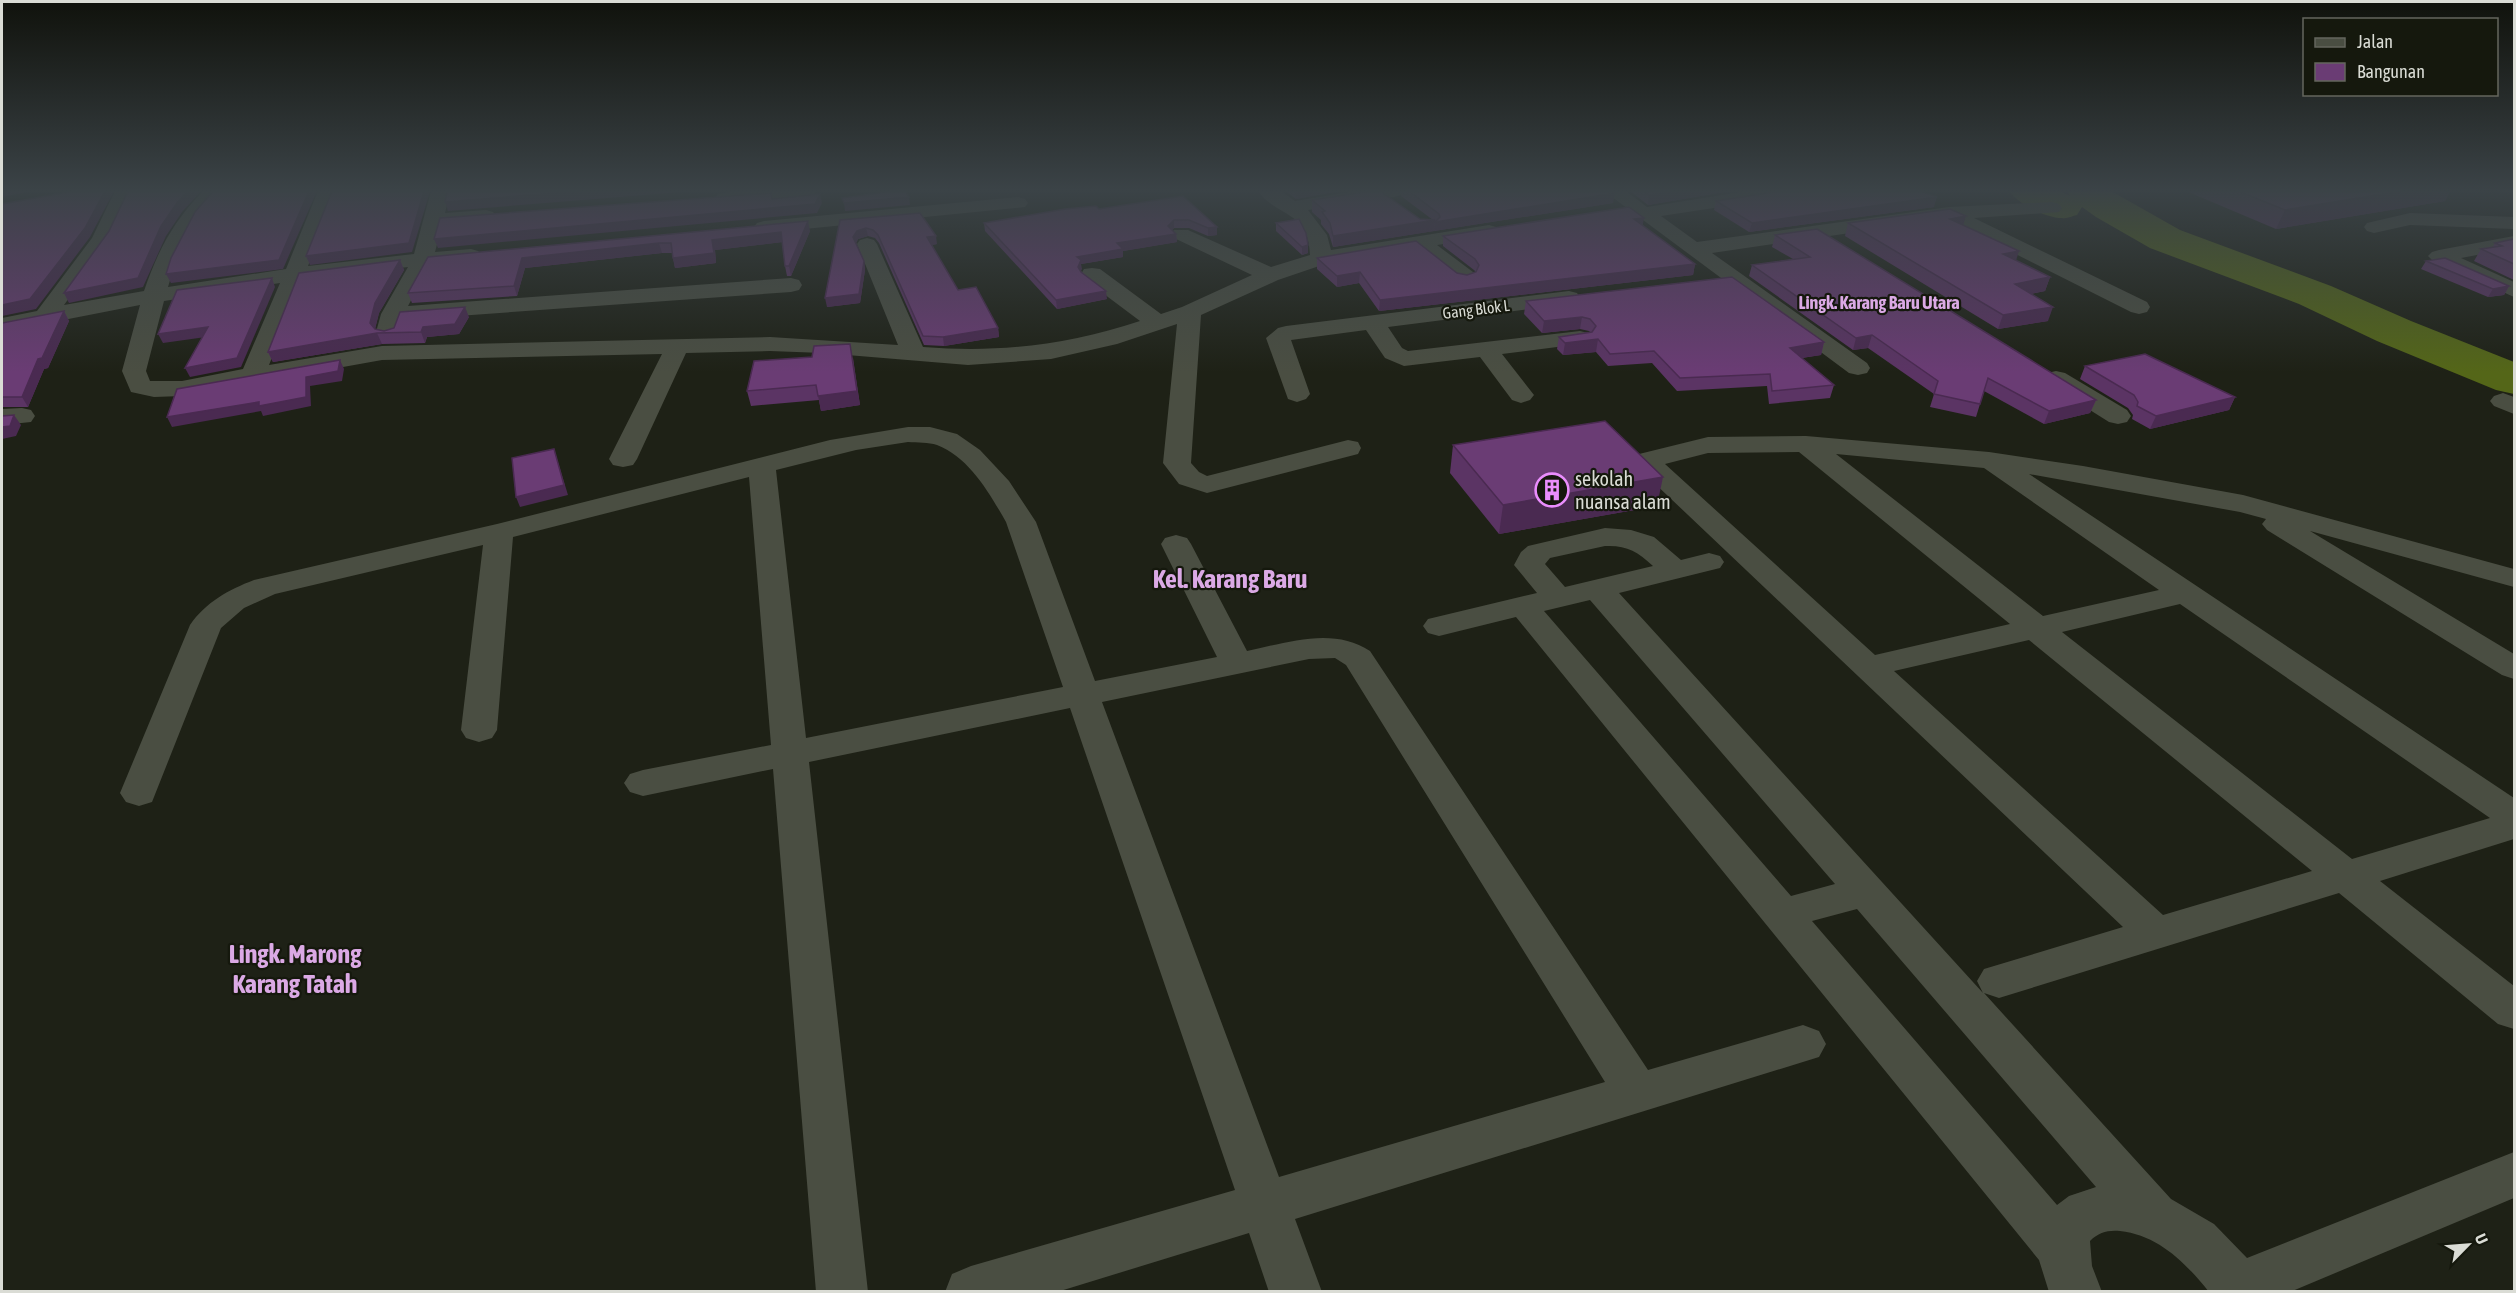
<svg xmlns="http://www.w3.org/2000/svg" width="2516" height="1293" font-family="'Asap Condensed',sans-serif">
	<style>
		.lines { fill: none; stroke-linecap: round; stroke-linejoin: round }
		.river { fill: #546618; fill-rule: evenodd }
		.minor { fill: #4a4e42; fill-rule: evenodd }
		.wall { fill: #5b3464 }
		.shaded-wall { fill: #4a2a51 }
		.building { fill: #6a3c74; stroke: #4a2a51; stroke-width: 1.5 }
		.labels { text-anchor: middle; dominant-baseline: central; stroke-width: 4.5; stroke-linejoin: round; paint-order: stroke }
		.far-street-label { font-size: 16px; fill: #dadcd5; stroke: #15180d }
		.far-neighbourhood-label { font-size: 18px; font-weight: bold; fill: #dba9e5; stroke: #15180d }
		.poi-label { font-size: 20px; fill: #dadcd5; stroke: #15180d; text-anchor: start }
		.district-label { font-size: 26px; font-weight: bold; fill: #dba9e5; stroke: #15180d }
		.near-neighbourhood-label { font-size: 26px; font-weight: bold; fill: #dba9e5; stroke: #15180d }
	</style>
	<rect width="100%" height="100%" fill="#1e2116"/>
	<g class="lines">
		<path class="river" d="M 2009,191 L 2060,191 L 2070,196 L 2067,191 L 2111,191 L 2180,230 L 2331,286 L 2411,321 L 2514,362 L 2514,394 L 2496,390 L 2377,341 L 2299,304 L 2150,248 L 2096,217 L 2082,207 L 2077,215 C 2072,216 2067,219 2062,218 C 2046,218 2018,204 2009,191 Z"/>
		<g class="minor">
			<path d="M 115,191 L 134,191 L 112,239 L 64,305 L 144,291 C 158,250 173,222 203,191 L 223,191 L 197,220 L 174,267 L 168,287 L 286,269 L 318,191 L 337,191 L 308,266 L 414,254 L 431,191 L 450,191 L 445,213 L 486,210 L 493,212 L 496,216 L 493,220 L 442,225 L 435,252 L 471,249 L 478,251 L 482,255 L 478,259 L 430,265 L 408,306 L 791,278 L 799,280 L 802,285 L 799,290 L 791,292 L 402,320 L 396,337 L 388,339 L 380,337 L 376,332 L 381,314 L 408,267 L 303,280 L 269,365 L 382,346 L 770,337 L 898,345 L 857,244 L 860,240 L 867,238 L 874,240 L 877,244 L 923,347 C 1001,353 1066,345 1140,321 L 1084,279 L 1081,274 L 1084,269 L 1092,268 L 1100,269 L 1161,314 L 1182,307 L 1252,275 L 1174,238 L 1171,234 L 1174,230 L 1188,230 L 1271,267 L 1310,255 C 1309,210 1276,217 1258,191 L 1281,191 L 1295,201 L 1355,191 L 1403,191 L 1401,195 L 1394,197 L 1308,210 L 1327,235 L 1331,250 L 1489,225 L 1496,227 L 1499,231 L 1496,235 L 1489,237 L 1437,245 L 1473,272 L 1476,277 L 1473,282 L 1465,284 L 1457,282 L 1416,249 L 1325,264 L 1278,280 L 1201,315 L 1191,463 L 1199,472 L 1207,476 L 1348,440 L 1358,442 L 1361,448 L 1358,454 L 1207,493 L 1179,484 L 1163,463 L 1177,324 L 1117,344 L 1051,359 L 968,365 L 823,353 L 770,351 L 686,353 L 637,459 L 633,465 L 623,467 L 613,465 L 609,459 L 662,354 L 382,360 L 182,396 L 154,397 L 131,392 L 122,371 L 140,305 L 2,332 L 2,318 L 37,311 L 92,238 ZM 280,283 L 243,369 L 182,381 L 150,381 L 146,371 L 164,301 Z"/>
			<polygon points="735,191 816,191 814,195 807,197 725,204 718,202 715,198 718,194"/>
			<polygon points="1604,191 1626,191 1647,207 1747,191 1796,191 1794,195 1787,197 1661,216 1697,242 1949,207 2052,202 2059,204 2062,208 2059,212 1974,218 2147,302 2150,307 2147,312 2139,314 2131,312 1946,219 1712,253 1867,363 1870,368 1867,373 1858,375 1849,373"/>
			<polygon points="1018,197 1025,199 1028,203 1025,207 764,233 757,231 754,227 757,223 764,221"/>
			<polygon points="2410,213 2514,217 2514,229 2410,225 2374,233 2367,231 2364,227 2367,223"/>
			<polygon points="2514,236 2514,248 2461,258 2514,282 2514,297 2432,260 2428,256 2432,252 2439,250"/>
			<polygon points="1569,291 1577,293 1580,298 1577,303 1388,327 1402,348 1408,351 1580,331 1588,333 1592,338 1588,343 1502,354 1534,395 1530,400 1521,403 1512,400 1480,357 1404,366 1385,358 1366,330 1291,340 1310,394 1306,399 1297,402 1288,399 1266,338 1278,328 1286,326"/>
			<polygon points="2056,371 2065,373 2127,410 2131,416 2127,422 2118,424 2109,422 2047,383 2044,378 2047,373"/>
			<polygon points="2503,393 2514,397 2514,414 2494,406 2490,401 2494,396"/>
			<polygon points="22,408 31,410 35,416 31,422 2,425 2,409"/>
			<path d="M 908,427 L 930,427 L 957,434 L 980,450 L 1009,481 L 1036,522 L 1095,681 L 1217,657 L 1161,544 L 1165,538 L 1176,535 L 1187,538 L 1191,544 L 1247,651 C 1286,643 1333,626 1370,651 L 1648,1070 L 1803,1025 L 1819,1031 L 1826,1044 L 1819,1057 L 1295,1219 L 1322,1292 L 1269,1292 L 1249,1233 L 1057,1292 L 945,1292 L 952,1274 L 971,1266 L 1235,1190 L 1070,708 L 809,762 L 868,1292 L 816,1292 L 773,769 L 643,796 L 630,792 L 624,783 L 630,774 L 643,770 L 771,745 L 749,477 L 513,537 L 497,730 L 492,738 L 479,742 L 466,738 L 461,730 L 483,545 L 275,594 L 244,608 L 221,628 L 152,802 L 139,806 L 126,802 L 120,793 L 190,625 C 206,602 228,590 254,580 L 497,524 L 830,440 ZM 908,442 C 918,443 928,442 937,445 C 969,457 990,494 1006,522 L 1063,687 L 806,738 L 776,470 L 856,450 ZM 1335,658 L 1346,665 L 1605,1082 L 1279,1177 L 1102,702 L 1309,659 Z"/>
			<path d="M 1806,436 L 1989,452 L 2083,466 L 2243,495 L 2514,569 L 2514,587 L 2310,531 L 2514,654 L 2514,679 L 2502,675 L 2267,530 L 2262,524 L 2266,519 L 2240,512 L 2029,474 L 2514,798 L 2514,839 L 2380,881 L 2514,986 L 2514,1029 L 2498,1024 L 2339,893 L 1999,998 L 1984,993 L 2171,1199 L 2214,1224 L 2247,1258 L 2514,1152 L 2514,1198 L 2290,1292 L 2209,1292 C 2186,1263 2158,1235 2120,1231 C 2108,1230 2099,1232 2090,1241 L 2092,1266 L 2102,1292 L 2049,1292 L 2039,1260 L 1516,617 L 1439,636 L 1428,633 L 1423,626 L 1428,619 L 1537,593 L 1514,565 L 1521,552 L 1528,546 L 1605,528 L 1631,530 L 1654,537 L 1681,560 L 1709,553 L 1720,556 L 1724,562 L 1720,568 L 1619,593 L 1983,993 L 1977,981 L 1984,969 L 2123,927 L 1631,461 L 1635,455 L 1708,437 ZM 1799,452 L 2010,624 L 1875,655 L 1665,464 L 1708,453 ZM 1836,454 L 1984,468 L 2159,590 L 2043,616 ZM 1605,546 C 1626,545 1637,551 1653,566 L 1565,587 L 1545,564 L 1550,558 ZM 1590,600 L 1835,884 L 1791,896 L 1544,611 ZM 2180,604 L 2490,818 L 2352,859 L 2062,632 ZM 2029,640 L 2312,871 L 2163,915 L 1894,671 ZM 1857,909 L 2096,1187 L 2069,1196 L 2057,1205 L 1812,921 Z"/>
		</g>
	</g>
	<g class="wall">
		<polygon points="1286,191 1339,191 1296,199"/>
		<polygon points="1402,191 1613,191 1613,203 1434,231 1435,221 1435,220 1434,231 1333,247 1329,234 1321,224 1321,220 1312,212 1312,200 1420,219 1433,220 1401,196"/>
		<polygon points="1630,191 1730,191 1648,205"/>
		<polygon points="2186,191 2450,191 2445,201 2276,229"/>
		<polygon points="1183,196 1217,235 1208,236 1189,228 1174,228 1172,230 1176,234 1177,242 1123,251 1123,257 1081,264 1081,271 1107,299 1057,309 985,231 984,223 1099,209"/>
		<polygon points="1716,201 1934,207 1749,232 1714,210"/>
		<polygon points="840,220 937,244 931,245 958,290 998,328 999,337 944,346 924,345 879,243 875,238 868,236 858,239 856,243 864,261 865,270 860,303 827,307"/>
		<polygon points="1276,223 1306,233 1308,253 1302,255 1276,231"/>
		<polygon points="1848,223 1963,225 2016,261 2050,277 2045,291 2031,294 2048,321 1998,329 1845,236"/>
		<polygon points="1643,226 1695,264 1693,275 1379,311 1359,283 1337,287 1317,269 1317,258 1457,273 1467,275 1476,272 1474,270 1443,246 1443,236"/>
		<polygon points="810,231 791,276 787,276 785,266 782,242 715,250 716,263 675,268 672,253 662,253 525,268 517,296 412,303 408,293 428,257"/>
		<polygon points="1775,235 2096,400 2090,413 2044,424 1984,391 1976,417 1930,407 1934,394 1868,348 1853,350 1749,276 1752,265 1793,259 1772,247"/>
		<polygon points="2514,239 2514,280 2474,261 2481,249 2492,248 2495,243"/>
		<polygon points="400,260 404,270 379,313 375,329 384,331 469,317 459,334 427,337 425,343 382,344 273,362 268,352"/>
		<polygon points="2426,261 2509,286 2504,295 2488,297 2421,269"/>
		<polygon points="1526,301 1824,342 1821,355 1802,358 1834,385 1830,398 1769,404 1767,386 1677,391 1652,363 1608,366 1596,352 1563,355 1557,349 1559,337 1590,332 1589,331 1580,329 1542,333 1524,314"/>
		<polygon points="64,311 69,321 48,368 44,369 28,407 2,407 2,323"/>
		<polygon points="853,358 860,405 821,411 819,400 751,406 747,391"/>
		<polygon points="2085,366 2235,397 2229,410 2150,429 2132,419 2133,415 2128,408 2080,379"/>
		<polygon points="1453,445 1657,506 1499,534 1450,473"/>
	</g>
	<g class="shaded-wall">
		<polygon points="2,191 32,191 2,197 2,198"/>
		<polygon points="105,191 114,191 90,237 36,309 2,316 2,305"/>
		<polygon points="188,191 201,191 182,212 166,236 143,287 69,303 64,293 161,226 177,203"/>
		<polygon points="309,191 317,191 283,269 171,283 166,274"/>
		<polygon points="424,191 430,191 412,252 310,265 306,256"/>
		<polygon points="580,191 694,191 448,211 445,202"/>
		<polygon points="1296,191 1339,191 1296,199"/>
		<polygon points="1674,191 1730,191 1648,205 1649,195"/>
		<polygon points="2401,191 2450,191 2445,201 2276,229 2285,210"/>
		<polygon points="1615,193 1613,203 1434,231 1435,222"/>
		<polygon points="820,194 822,203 817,213 438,248 434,239"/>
		<polygon points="909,197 910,205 845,211 844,203"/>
		<polygon points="1937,197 1934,207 1749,232 1752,223"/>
		<polygon points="1966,216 1962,229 1950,219"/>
		<polygon points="1644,218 1642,229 1634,219"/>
		<polygon points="1174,220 1174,228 1169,234 1168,226"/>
		<polygon points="1435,220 1434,231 1333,247 1333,236"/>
		<polygon points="808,221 810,231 791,276 789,266"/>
		<polygon points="1217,227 1217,235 1208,236 1208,228"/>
		<polygon points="866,228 868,236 858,239 855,245 853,237 857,231"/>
		<polygon points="781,232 783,242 715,250 716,263 675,268 673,258 712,240"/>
		<polygon points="1176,234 1177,242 1123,251 1123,257 1081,264 1082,269 1079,275 1077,257 1117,243"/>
		<polygon points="936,236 937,244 928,246 927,237"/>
		<polygon points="659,243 662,253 525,268 517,296 514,286 522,258"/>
		<polygon points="1308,245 1308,253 1302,255 1302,247"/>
		<polygon points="2019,251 2015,264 2003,254"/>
		<polygon points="400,260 404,270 379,313 374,333 370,323 375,303"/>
		<polygon points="864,261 865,270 860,303 827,307 825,298"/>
		<polygon points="1695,264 1693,275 1379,311 1380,300"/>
		<polygon points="1360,272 1359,283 1337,287 1337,276"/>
		<polygon points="2050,277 2045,291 2010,298 2015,284"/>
		<polygon points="272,278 275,287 241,367 190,377 185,368"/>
		<polygon points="2509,286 2504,295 2488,297 2493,289"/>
		<polygon points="1106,291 1107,299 1057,309 1056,300"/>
		<polygon points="465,307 469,317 459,334 427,337 425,343 421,332 423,327"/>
		<polygon points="2053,307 2048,321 1998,329 2003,315"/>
		<polygon points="64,311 69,321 48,368 44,369 28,407 22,397 38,359"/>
		<polygon points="1582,317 1580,329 1542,333 1544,321"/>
		<polygon points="208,327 213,336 163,343 158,334"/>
		<polygon points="998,328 999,337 944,346 943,337"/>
		<polygon points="377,333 382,344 273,362 268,352"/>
		<polygon points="1872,335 1868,348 1853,350 1856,338"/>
		<polygon points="1598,339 1596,352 1563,355 1565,343"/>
		<polygon points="1824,342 1821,355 1787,360 1790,348"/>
		<polygon points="850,344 860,405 821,411 818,396"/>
		<polygon points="340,360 344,369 342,381 310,386 311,406 263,416 261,411 172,427 167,417"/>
		<polygon points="2235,397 2229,410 2150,429 2156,416"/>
		<polygon points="2096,400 2090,413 2044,424 2049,411"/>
		<polygon points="14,415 21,425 16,436 2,439 2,427"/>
		<polygon points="554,449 568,495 520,507 516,497"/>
		<polygon points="1663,477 1657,506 1499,534 1503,505"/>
	</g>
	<g class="building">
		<polygon points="74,191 105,191 85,228 30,299 2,305 2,204"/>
		<polygon points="128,191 188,191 177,203 161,226 138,278 64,293 109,231"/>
		<polygon points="213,191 309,191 279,260 166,274 171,258 195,212"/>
		<polygon points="332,191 424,191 409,243 306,256"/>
		<polygon points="447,191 580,191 445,202"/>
		<polygon points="893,191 905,191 909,197 844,203 842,198"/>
		<polygon points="1370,191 1380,191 1420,219 1435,220 1333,236 1330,223 1322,212 1325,211 1312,200"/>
		<polygon points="1409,191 1613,191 1615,193 1435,222 1440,217 1439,214"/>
		<polygon points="1644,191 1674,191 1649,195"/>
		<polygon points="1780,191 1920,191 1937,197 1752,223 1716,201"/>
		<polygon points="2238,191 2401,191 2285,210"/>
		<polygon points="771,193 772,199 820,194 815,204 434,239 440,218"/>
		<polygon points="1183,196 1217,227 1208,228 1189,220 1174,220 1168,226 1176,234 1117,243 1123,249 1077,257 1081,260 1078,267 1081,272 1106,291 1056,300 984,223 1065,209 1096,206 1099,209"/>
		<polygon points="1629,207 1644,218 1634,219 1695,264 1380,300 1360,272 1337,276 1317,258 1416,241 1457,273 1467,275 1476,272 1479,265 1475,259 1443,236"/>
		<polygon points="1950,209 1966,216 1950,219 2019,251 2003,254 2050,277 2015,284 2053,307 2003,315 1848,223"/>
		<polygon points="920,213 936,236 927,237 958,290 976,287 998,328 943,337 923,336 878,235 873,230 866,228 857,231 853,237 864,261 859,294 825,298 840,220"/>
		<polygon points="1299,219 1306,233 1308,245 1302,247 1276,223"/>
		<polygon points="808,221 789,266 785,266 781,232 712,240 714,253 673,258 671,243 659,243 522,258 514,286 408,293 428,257"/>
		<polygon points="1817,229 2096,400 2049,411 1988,378 1980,404 1934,394 1938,381 1872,335 1856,338 1752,265 1810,257 1775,235"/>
		<polygon points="2514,239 2514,264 2481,249 2502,246 2495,243"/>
		<polygon points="2445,258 2509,286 2493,289 2426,261"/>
		<polygon points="400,260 375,303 370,323 375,329 384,331 394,328 400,312 465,307 455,324 423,327 421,332 377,333 268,352 299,273"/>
		<polygon points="1732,277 1824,342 1790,348 1834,385 1772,391 1770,374 1680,378 1654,351 1610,354 1598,339 1565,343 1559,337 1592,332 1596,326 1590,319 1582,317 1544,321 1526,301"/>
		<polygon points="272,278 237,358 185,368 208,327 158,334 177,290"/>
		<polygon points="64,311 42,358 38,359 22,397 2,397 2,323"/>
		<polygon points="850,344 857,391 818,396 816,385 747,391 754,361 812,357 814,346"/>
		<polygon points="2145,354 2235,397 2156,416 2137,406 2138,402 2134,395 2085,366"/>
		<polygon points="340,360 338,371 306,377 306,397 259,406 259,402 167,417 177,389"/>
		<polygon points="14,415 10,426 2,427 2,416"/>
		<polygon points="1605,421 1663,477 1503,505 1453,445"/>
		<polygon points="554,449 564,485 516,497 512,458"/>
	</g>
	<linearGradient id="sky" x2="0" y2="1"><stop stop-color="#10120c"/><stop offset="0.51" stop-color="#3b4347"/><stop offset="1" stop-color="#3b4347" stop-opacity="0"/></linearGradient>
	<rect width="2516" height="372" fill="url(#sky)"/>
	<defs>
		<symbol id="building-ring" viewBox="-11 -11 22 22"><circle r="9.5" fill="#15180d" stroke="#ea8dfd" stroke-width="1.5"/><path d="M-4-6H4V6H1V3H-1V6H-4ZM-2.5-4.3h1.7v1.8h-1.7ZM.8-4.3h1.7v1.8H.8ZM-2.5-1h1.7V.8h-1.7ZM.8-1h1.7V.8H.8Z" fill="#ea8dfd"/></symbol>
	</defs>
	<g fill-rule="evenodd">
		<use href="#building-ring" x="1533" y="471" width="38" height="38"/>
	</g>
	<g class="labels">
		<g class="far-street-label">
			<text transform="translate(1476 309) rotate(-7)">Gang Blok L</text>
		</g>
		<g class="far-neighbourhood-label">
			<text x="1879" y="302">Lingk. Karang Baru Utara</text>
		</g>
		<g class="poi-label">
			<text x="1575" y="478">sekolah<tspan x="1575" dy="23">nuansa alam</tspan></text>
		</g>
		<g class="district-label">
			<text x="1230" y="579">Kel. Karang Baru</text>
		</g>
		<g class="near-neighbourhood-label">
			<text x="295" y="954">Lingk. Marong<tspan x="295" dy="30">Karang Tatah</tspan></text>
		</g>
	</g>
	<rect width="2516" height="1293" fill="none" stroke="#dadcd5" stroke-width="6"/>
	<rect x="2303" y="18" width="195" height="78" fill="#15180d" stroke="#64665d" stroke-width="1.5"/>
	<rect x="2315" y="38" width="30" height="9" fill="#4a4e42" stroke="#64665d" stroke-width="1.5"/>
	<text x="2357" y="48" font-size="18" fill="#dadcd5">Jalan</text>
	<rect x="2315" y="63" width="30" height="18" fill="#6a3c74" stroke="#64665d" stroke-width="1.5"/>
	<text x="2357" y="78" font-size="18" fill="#dadcd5">Bangunan</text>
	<g transform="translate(2468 1245) rotate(65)" stroke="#15180d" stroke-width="4.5" paint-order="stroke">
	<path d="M0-4.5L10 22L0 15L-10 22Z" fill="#dadcd5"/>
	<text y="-9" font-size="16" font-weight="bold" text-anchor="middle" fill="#dadcd5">U</text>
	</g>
</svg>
